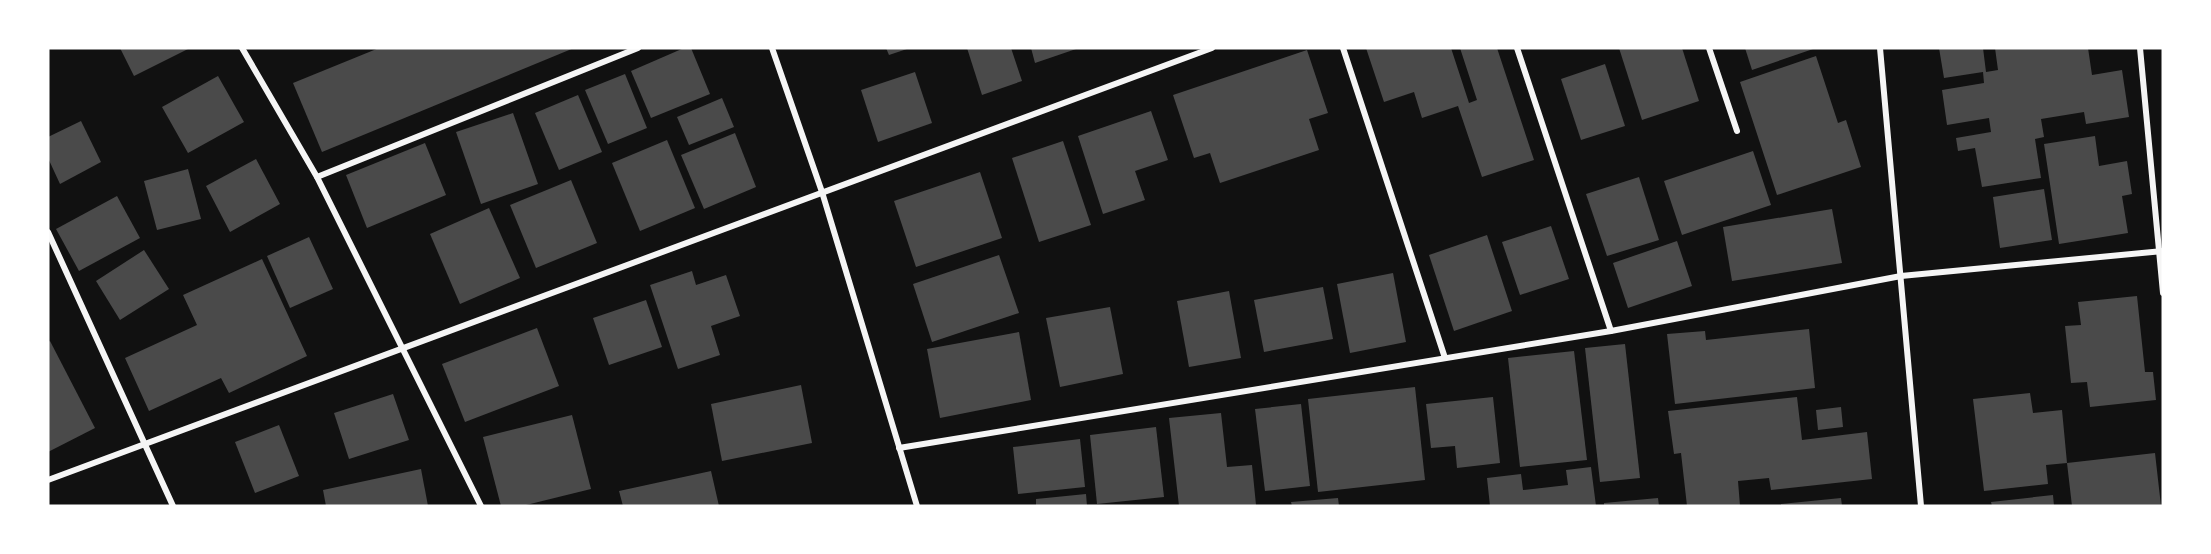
<svg xmlns="http://www.w3.org/2000/svg" width="2211" height="554" font-family="Arial,sans-serif">
	<style>
		.building { fill: #4a4a4a }
		.lines { fill: none; stroke-linecap: round; stroke-linejoin: round }
		.minor { stroke: #f5f5f5; stroke-width: 6 }
	</style>
	<rect width="100%" height="100%" fill="#111"/>
	<g class="building">
		<polygon points="120,48 190,48 134,76"/>
		<polygon points="379,48 574,48 322,152 293,83"/>
		<polygon points="684,48 691,48 710,94 651,118 631,71"/>
		<polygon points="886,48 910,48 889,55"/>
		<polygon points="967,48 1011,48 1022,81 982,95"/>
		<polygon points="1031,48 1079,48 1035,63"/>
		<polygon points="1366,48 1451,48 1469,103 1477,100 1460,48 1497,48 1534,160 1482,177 1458,106 1422,118 1414,92 1384,102"/>
		<polygon points="1619,48 1682,48 1699,101 1642,120"/>
		<polygon points="1745,48 1816,48 1752,70"/>
		<polygon points="1939,48 1983,48 1986,72 1998,70 1995,48 2088,48 2092,75 2122,70 2129,117 2086,124 2084,112 2041,119 2044,137 2035,139 2041,178 1982,187 1975,148 1958,151 1956,138 1991,132 1989,118 1947,125 1942,90 1984,83 1983,72 1944,78"/>
		<polygon points="1307,50 1328,113 1309,119 1319,150 1220,183 1210,153 1194,158 1173,95"/>
		<polygon points="1816,56 1838,123 1846,120 1861,167 1777,195 1740,82"/>
		<polygon points="1605,64 1625,126 1581,140 1561,79"/>
		<polygon points="915,72 932,123 878,142 861,90"/>
		<polygon points="625,74 647,128 608,144 585,90"/>
		<polygon points="218,76 244,122 188,153 162,107"/>
		<polygon points="578,95 602,152 559,170 535,113"/>
		<polygon points="722,98 734,127 689,145 677,117"/>
		<polygon points="1151,111 1168,160 1135,171 1145,200 1103,214 1078,136"/>
		<polygon points="513,113 538,184 481,204 456,132"/>
		<polygon points="81,121 101,162 60,184 48,158 48,137"/>
		<polygon points="735,133 756,187 704,209 681,155"/>
		<polygon points="2095,136 2099,166 2127,161 2132,194 2122,196 2128,233 2059,244 2044,144"/>
		<polygon points="667,140 695,208 640,231 612,163"/>
		<polygon points="1063,141 1091,225 1039,242 1012,158"/>
		<polygon points="425,143 446,195 367,228 346,175"/>
		<polygon points="1753,151 1771,205 1682,235 1664,181"/>
		<polygon points="256,159 280,204 230,232 206,186"/>
		<polygon points="188,169 201,219 157,230 144,181"/>
		<polygon points="980,172 1002,238 916,267 894,201"/>
		<polygon points="1639,177 1659,240 1607,256 1586,194"/>
		<polygon points="571,180 597,243 536,268 510,205"/>
		<polygon points="2044,189 2052,240 2000,248 1993,197"/>
		<polygon points="117,196 140,238 79,271 56,229"/>
		<polygon points="489,208 520,278 460,304 430,234"/>
		<polygon points="1832,209 1842,263 1732,281 1723,227"/>
		<polygon points="1551,226 1569,279 1520,295 1502,242"/>
		<polygon points="1487,235 1512,311 1454,331 1429,255"/>
		<polygon points="309,237 333,289 290,308 267,256"/>
		<polygon points="1677,241 1692,286 1628,308 1613,263"/>
		<polygon points="144,250 169,289 120,320 96,281"/>
		<polygon points="999,255 1019,313 932,342 913,284"/>
		<polygon points="262,259 307,356 229,393 221,378 149,411 125,358 197,325 183,295"/>
		<polygon points="692,271 696,285 726,275 740,316 711,326 720,355 678,369 650,285"/>
		<polygon points="1393,273 1406,342 1350,353 1337,284"/>
		<polygon points="1323,287 1333,339 1264,352 1254,300"/>
		<polygon points="1229,291 1241,358 1189,367 1177,301"/>
		<polygon points="2137,296 2145,372 2153,372 2156,400 2090,407 2087,382 2071,383 2065,326 2081,325 2078,302"/>
		<polygon points="646,300 662,347 609,365 593,318"/>
		<polygon points="1110,307 1123,374 1060,387 1046,318"/>
		<polygon points="537,328 559,386 465,422 442,364"/>
		<polygon points="1809,329 1815,388 1675,404 1667,334 1705,331 1706,340"/>
		<polygon points="1019,332 1031,400 940,418 927,349"/>
		<polygon points="50,341 95,428 48,452 48,342"/>
		<polygon points="1625,344 1640,478 1600,482 1585,348"/>
		<polygon points="1574,351 1587,460 1520,467 1508,358"/>
		<polygon points="801,385 812,443 722,461 711,404"/>
		<polygon points="1415,387 1425,480 1318,492 1308,399"/>
		<polygon points="2030,393 2033,413 2062,410 2067,463 2155,453 2161,506 2072,506 2067,463 2046,465 2048,484 1984,491 1973,399"/>
		<polygon points="393,394 409,440 349,459 334,413"/>
		<polygon points="1493,397 1500,463 1457,468 1455,446 1431,448 1426,404"/>
		<polygon points="1797,397 1802,440 1867,432 1872,479 1771,490 1769,478 1738,481 1740,506 1687,506 1681,453 1674,454 1668,411"/>
		<polygon points="1301,404 1310,486 1265,491 1255,409"/>
		<polygon points="1841,407 1843,427 1818,430 1816,410"/>
		<polygon points="1221,413 1227,467 1252,465 1256,505 1179,506 1169,418"/>
		<polygon points="572,415 591,489 522,506 501,506 483,437"/>
		<polygon points="279,425 299,476 255,493 235,442"/>
		<polygon points="1156,427 1164,497 1097,504 1090,435"/>
		<polygon points="1080,439 1085,487 1018,494 1013,447"/>
		<polygon points="1591,467 1596,506 1490,506 1487,478 1521,474 1523,490 1568,485 1566,470"/>
		<polygon points="421,469 428,506 326,506 323,490"/>
		<polygon points="711,471 719,506 623,506 619,491"/>
		<polygon points="1086,494 1087,506 1036,506 1036,499"/>
		<polygon points="2053,495 2054,506 1992,506 1991,502"/>
		<polygon points="1338,498 1339,506 1292,506 1291,502"/>
		<polygon points="1658,498 1659,506 1604,506 1604,503"/>
		<polygon points="1841,498 1842,506 1781,506 1781,504"/>
	</g>
	<g class="lines">
		<g class="minor">
			<polyline points="242,48 317,177 481,506"/>
			<polyline points="772,48 822,192 917,506"/>
			<polyline points="1343,48 1445,358"/>
			<polyline points="1517,48 1611,331"/>
			<polyline points="1709,48 1737,131"/>
			<polyline points="1880,48 1921,506"/>
			<polyline points="2140,48 2163,293"/>
			<polyline points="317,177 638,48"/>
			<polyline points="48,232 173,506"/>
			<polyline points="899,448 1611,331 1901,276 2163,251"/>
			<polyline points="48,480 1212,48"/>
		</g>
	</g>
	<rect width="2211" height="554" fill="none" stroke="#ffffff" stroke-width="99"/>
</svg>
